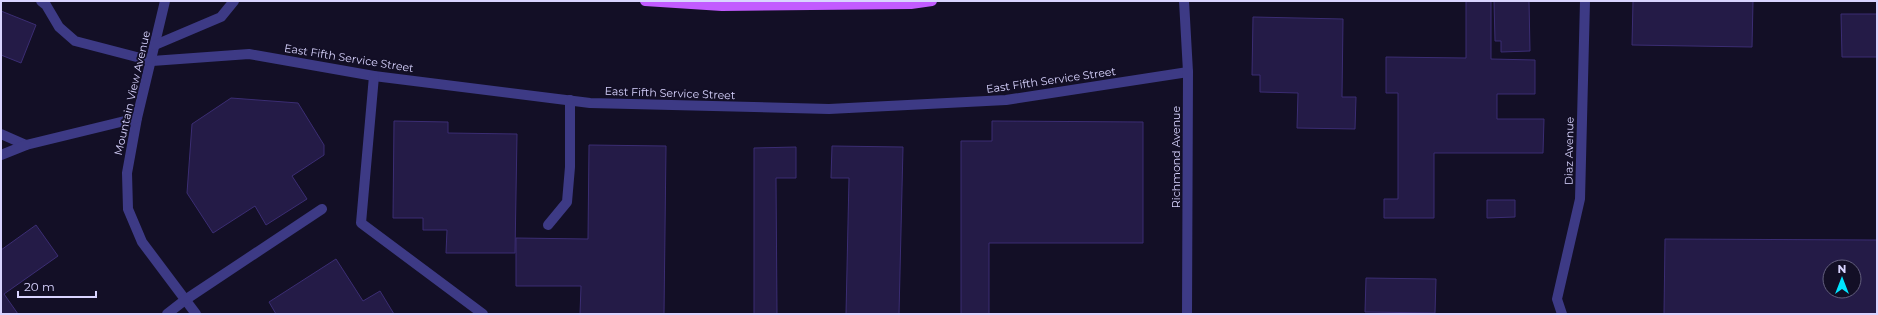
<svg xmlns="http://www.w3.org/2000/svg" width="1878" height="315" font-family="Montserrat,sans-serif">
	<style>
		.building { fill: #241b47; stroke: #3b2d73; fill-rule: evenodd }
		.lines { fill: none; stroke-linecap: round; stroke-linejoin: round }
		.minor { stroke: #3d3a85; stroke-width: 10 }
		.major { stroke: #c25bff; stroke-width: 10 }
		.labels { text-anchor: middle; dominant-baseline: central; stroke-width: 3.5; stroke-linejoin: round; paint-order: stroke }
		.street-label { font-size: 11px; fill: #d9d4ff; stroke: #130f26 }
	</style>
	<rect width="100%" height="100%" fill="#130f26"/>
	<g class="building">
		<polygon points="1466,1 1491,1 1491,59 1535,60 1535,94 1497,94 1497,119 1544,119 1543,153 1434,153 1434,218 1384,218 1384,199 1398,199 1398,93 1386,93 1386,57 1466,58"/>
		<polygon points="1494,1 1529,1 1530,51 1501,52 1501,41 1495,41"/>
		<polygon points="1633,1 1753,1 1752,47 1632,45"/>
		<polygon points="1,11 36,25 21,63 1,55"/>
		<polygon points="1841,14 1877,14 1877,57 1842,57"/>
		<polygon points="1253,17 1343,19 1342,97 1356,97 1355,129 1297,128 1298,93 1260,92 1260,75 1252,75"/>
		<polygon points="231,98 298,103 324,145 324,155 292,176 307,199 266,225 255,206 213,233 187,193 192,124"/>
		<polygon points="394,121 448,122 448,133 517,134 515,253 446,253 447,230 423,230 423,218 393,218"/>
		<polygon points="992,121 1143,122 1143,243 989,243 989,314 961,314 961,141 992,141"/>
		<polygon points="589,145 666,146 664,314 580,314 581,286 516,286 516,238 588,239"/>
		<polygon points="832,146 903,147 899,314 846,314 849,178 831,178"/>
		<polygon points="796,147 796,178 776,178 777,314 754,314 754,148"/>
		<polygon points="1487,200 1515,200 1515,217 1487,218"/>
		<polygon points="36,225 58,256 4,294 18,314 1,314 1,250"/>
		<path d="M 1665,239 L 1877,240 L 1877,314 L 1664,314 ZM 1830,267 L 1854,267 L 1854,291 L 1830,291 Z"/>
		<polygon points="336,259 363,301 380,291 394,314 276,314 269,302"/>
		<polygon points="1366,278 1436,279 1435,313 1365,312"/>
	</g>
	<g class="lines">
		<g class="minor">
			<polyline points="41,1 46,5 59,27 75,41 152,61 249,54 374,76 590,103 829,109 1006,100 1188,72"/>
			<polyline points="165,1 137,118 127,173 128,209 142,242 196,314"/>
			<polyline points="1184,1 1188,72 1187,314"/>
			<polyline points="155,45 221,17 234,1"/>
			<polyline points="374,76 361,223 483,314"/>
			<polyline points="1,134 26,145 137,118"/>
			<polyline points="1,155 26,145"/>
			<polyline points="548,225 567,202 570,167 570,100"/>
			<polyline points="167,314 185,300 322,209"/>
			<polyline points="1562,314 1557,299 1580,199 1585,1"/>
		</g>
		<polyline class="major" points="645,1 722,6 911,4 932,1"/>
	</g>
	<g class="labels">
		<g class="street-label">
			<text transform="translate(349 58) rotate(9)">East Fifth Service Street</text>
			<text transform="translate(1051 80) rotate(-8)">East Fifth Service Street</text>
			<text transform="translate(132 93) rotate(-77)">Mountain View Avenue</text>
			<text transform="translate(670 93) rotate(2)">East Fifth Service Street</text>
			<text transform="translate(1569 151) rotate(-89)">Diaz Avenue</text>
			<text transform="translate(1176 157) rotate(-90)">Richmond Avenue</text>
		</g>
	</g>
	<rect width="1878" height="315" fill="none" stroke="#d9d4ff" stroke-width="4"/>
	<g transform="translate(1842 279)"><circle r="19" fill="#130f26" stroke="#625e7d"/>
	<path d="M0-3L7 15L0 10L-7 15Z" fill="#00e5ff"/>
	<text y="-6" font-size="11" font-weight="bold" text-anchor="middle" fill="#d9d4ff">N</text>
	</g>
	<path d="M18 291v6h78v-6" fill="none" stroke="#d9d4ff" stroke-width="2"/>
	<text x="24" y="291" font-size="12" fill="#d9d4ff" stroke="#130f26" stroke-width="3" paint-order="stroke">20 m</text>
</svg>
